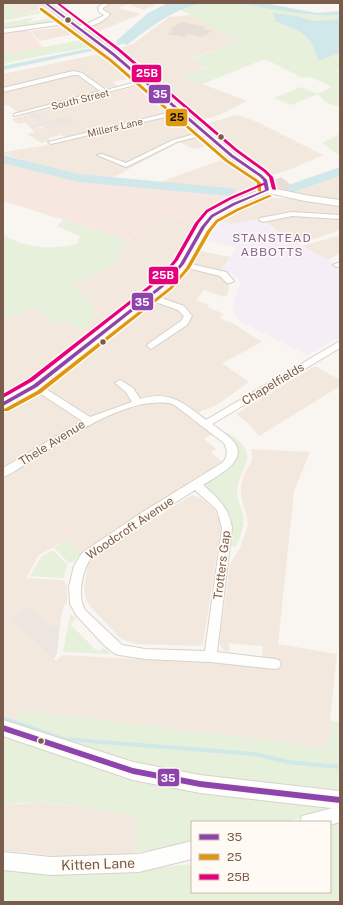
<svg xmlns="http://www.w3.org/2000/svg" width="343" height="905" font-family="'Public Sans',sans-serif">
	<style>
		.residential { fill: #f2e8de }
		.commercial { fill: #f6e8e1 }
		.industrial { fill: #ede5e0 }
		.education { fill: #f6eef6 }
		.green { fill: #e7f0db }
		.water { fill: #d0e8ea }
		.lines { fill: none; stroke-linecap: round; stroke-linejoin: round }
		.stream { stroke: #d0e8ea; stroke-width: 4 }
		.canal { fill: #d0e8ea; fill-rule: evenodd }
		.river { fill: #d0e8ea; fill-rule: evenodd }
		.building { fill: #e6ded7 }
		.minor-casing { stroke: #d7d1cb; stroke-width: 2 }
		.tertiary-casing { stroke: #d7d1cb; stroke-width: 2 }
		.secondary-casing { stroke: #d9d2cb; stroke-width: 2 }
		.minor { fill: #fefefd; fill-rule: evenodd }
		.tertiary { fill: #fefefd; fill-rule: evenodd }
		.secondary { fill: #fefefd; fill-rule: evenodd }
		.bus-1-casing { stroke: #fffaf3; stroke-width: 3 }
		.bus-2-casing { stroke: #fffaf3; stroke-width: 3 }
		.bus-3-casing { stroke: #fffaf3; stroke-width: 3 }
		.bus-1 { fill: #8e44ad; fill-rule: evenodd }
		.bus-2 { fill: #de970f; fill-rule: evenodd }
		.bus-3 { fill: #e5007d; fill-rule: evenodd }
		.bus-dot { fill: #7a5c4d; stroke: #fffaf3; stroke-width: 1.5 }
		.labels { text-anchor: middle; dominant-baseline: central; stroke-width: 3; stroke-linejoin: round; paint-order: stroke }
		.far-street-label { font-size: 10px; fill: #7a5c4d; stroke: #fffaf3 }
		.far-quarter-label { font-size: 12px; letter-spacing: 1px; fill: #846695; stroke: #fffaf3 }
		.street-label { font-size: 12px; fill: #7a5c4d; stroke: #fffaf3 }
		.near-street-label { font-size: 14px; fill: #7a5c4d; stroke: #fffaf3 }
		.line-badge { stroke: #fffaf3; stroke-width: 1.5 }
		.badge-label { font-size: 11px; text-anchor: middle; font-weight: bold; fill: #fff }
		.pale-badge-label { font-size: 11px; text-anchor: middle; font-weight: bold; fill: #111 }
	</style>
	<rect width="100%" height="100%" fill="#f9f5f0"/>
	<g class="residential">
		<polygon points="8,3 41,3 47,8 21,14"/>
		<polygon points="115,3 159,3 143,10 129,4 118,8 141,14 97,32 88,33 87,27 102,22 110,17 103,8 107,5"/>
		<polygon points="192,15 240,41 192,58 208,66 184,77 247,101 217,116 200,120 197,120 181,109 112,51 133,44 169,17"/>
		<polygon points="68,26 78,33 39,41 31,31"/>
		<polygon points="104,53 134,78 112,82 119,87 112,89 105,88 98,90 96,93 19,113 9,105 5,106 3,104 3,74"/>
		<polygon points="114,92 133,106 136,111 145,118 65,137 61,135 49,138 49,140 42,143 27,134 35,132 32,129 74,123 66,116 45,121 36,112"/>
		<polygon points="27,114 38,122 29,126 25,122 18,124 12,119"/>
		<polygon points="177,115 213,145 194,149 179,142 110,179 84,177 67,173 3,154 3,152 49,145"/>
		<polygon points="237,115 255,121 323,155 291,169 267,177 235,152 206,126 209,123"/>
		<polygon points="228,158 259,181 255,187 246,192 242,192 160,184 161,182 187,172"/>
		<polygon points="340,175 340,200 287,192 315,185"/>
		<polygon points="264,198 282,198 340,205 340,230 308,241 295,243 261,219 231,224 215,220 221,215 246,202"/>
		<polygon points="157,214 202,222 163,274 145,292 115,314 107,323 53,361 7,397 3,394 3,320 35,306 3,260 116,264 121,247"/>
		<polygon points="340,235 340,253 328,260 303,246"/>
		<polygon points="196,250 230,257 221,271 191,263"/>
		<polygon points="191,269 219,275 229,283 228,294 224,297 204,290 196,300 209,305 207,307 224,314 219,318 234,324 262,342 222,363 249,382 218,404 188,417 212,434 204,439 216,449 211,452 222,462 81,553 67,540 39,555 26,578 62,580 67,585 67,603 63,607 60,625 57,628 52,628 28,606 11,620 56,661 63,655 277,667 278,659 262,658 263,646 229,643 229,652 223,650 219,643 230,564 240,548 248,525 247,517 241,497 241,488 243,477 252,460 251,449 310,452 294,491 278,644 337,654 330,720 329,748 21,710 15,720 3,715 3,411 13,405 17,407 34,397 148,306"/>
		<polygon points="315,366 340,380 340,386 259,436 250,425 236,414"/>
		<polygon points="192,495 199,497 214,509 220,520 221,527 203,644 199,646 136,644 126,641 119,637 90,606 86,599 84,589 88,564 95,556"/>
		<polygon points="38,803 88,807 139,816 134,853 115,857 71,858 23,852 3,851 3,805"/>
	</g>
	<g class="commercial">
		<polygon points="28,29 43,48 3,55 3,33"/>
		<polygon points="143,85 173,112 146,118 114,92"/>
		<polygon points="3,162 75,179 240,193 202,222 157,214 128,240 3,201"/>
	</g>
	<g class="industrial">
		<polygon points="36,112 45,121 66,116 75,123 47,130 44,126 32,129 29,126 38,122 27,114"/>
		<polygon points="28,606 52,628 57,628 60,625 57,653 54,659 10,619"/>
	</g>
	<polygon class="education" points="260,219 292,242 303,246 340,267 340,337 307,355 241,322 234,313 233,305 240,283 238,279 232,274 221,271 237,247 202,240 215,220 231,224"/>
	<g class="green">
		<polygon points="3,3 8,3 21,14 48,9 39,12 41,13 3,21"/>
		<path d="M 204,3 L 239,3 L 287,10 L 309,15 L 340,15 L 340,19 L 314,21 L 297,16 L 276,22 C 300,30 312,35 318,61 L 340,53 L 340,70 L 336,71 L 340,73 L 340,107 L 325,102 L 318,94 L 291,105 L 274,98 L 301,87 L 318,94 L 332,87 L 311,77 L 303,78 L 265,59 L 202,84 L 183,77 L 208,67 L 192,59 L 239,41 L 181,10 L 189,6 Z"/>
		<polygon points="58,17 60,20 57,22 3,29 3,23 32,18 33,19 28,21 30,22"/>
		<polygon points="86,39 97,46 34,57 3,64 3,55"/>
		<polygon points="340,134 340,156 322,143"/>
		<path d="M 63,220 L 128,240 L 121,247 L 116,264 L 72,286 L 93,305 L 91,307 L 94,309 L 93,310 L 101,314 L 100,315 L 95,314 L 88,321 L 91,323 L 82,331 L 68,321 L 60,324 L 55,321 L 53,322 L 36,307 L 3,320 L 3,234 C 21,248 57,251 78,243 L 80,236 L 57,226 Z"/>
		<path d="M 222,432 C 228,432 234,436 238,440 C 260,458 236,471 237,493 C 237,499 240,505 242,511 C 246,523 241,535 236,547 L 229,545 C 233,523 235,515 217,499 C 213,495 209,492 206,487 C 208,475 231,472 237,457 Z"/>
		<polygon points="67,540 81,553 74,561 69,563 54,548"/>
		<polygon points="53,550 67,564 64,578 30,576 41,557"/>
		<polygon points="70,615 72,615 76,619 70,624 98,652 104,648 110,653 109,654 63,652"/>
		<polygon points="21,710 329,748 330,720 340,722 340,793 195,776 132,764 74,745 15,720"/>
		<path d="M 3,738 L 45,750 L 338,809 L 284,822 L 192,822 L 192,842 L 134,853 L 138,816 C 94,808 48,799 3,805 Z"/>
		<polygon points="340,823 340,902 3,902 3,867 129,871 192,864 192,892 330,892 330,825"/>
	</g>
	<g class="water">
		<path d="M 168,3 L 204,3 C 174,8 151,27 127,45 L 116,41 L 148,13 Z"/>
		<path d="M 239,3 L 264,3 L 317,13 L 340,11 L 340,15 C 306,17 272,9 239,3 Z"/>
		<path d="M 273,13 L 297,16 L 314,21 L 340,19 L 340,53 L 318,61 C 312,35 300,30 276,22 Z"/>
	</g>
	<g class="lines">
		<polyline class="stream" points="3,718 63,739 255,754 288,762 340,767"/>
		<polygon class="canal" points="130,33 135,34 120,45 3,70 3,66 116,43"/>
		<g class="river">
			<polygon points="3,155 78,174 229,188 234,189 236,192 234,195 229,196 78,182 3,163"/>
			<polygon points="340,167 340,176 288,194 283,193 281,190 283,187"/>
		</g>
	</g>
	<g class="building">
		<polygon points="181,22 206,27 203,29 212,31 202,37 189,34 184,37 167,34 174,30 170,29"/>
		<polygon points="281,177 292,186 287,187 289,190 278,188 272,181"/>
	</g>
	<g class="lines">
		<defs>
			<g id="minor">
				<path d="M 104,3 L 110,3 L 103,8 L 103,10 L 110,14 C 104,23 85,29 75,29 L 75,27 L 86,24 L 103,16 L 104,15 L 99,12 L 98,7 Z"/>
				<polygon points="69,20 71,21 71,23 3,33 3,29"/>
				<polygon points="73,71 82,73 106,90 144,80 147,82 14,116 14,114 100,91 78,75 73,75 3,92 3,88"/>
				<polygon points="180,110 183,112 182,113 51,144 48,142"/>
				<polygon points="206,131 209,133 208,134 177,142 126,167 97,155 102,154 126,163 173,140"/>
				<polygon points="292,212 340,215 340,219 292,216 263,222 259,220 260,218"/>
				<polygon points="179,262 182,262 226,272 234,281 230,283 227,283 220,276 179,266"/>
				<polygon points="340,262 340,267 337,267 333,265"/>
				<polygon points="147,295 153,295 184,306 192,316 187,325 151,349 147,346 148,344 181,321 184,316 178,310 147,299 146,297"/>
				<path d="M 340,341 L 340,348 L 212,424 C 218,429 225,433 230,438 C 254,459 217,476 203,485 C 218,498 229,508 232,528 L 217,652 L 275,659 L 279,660 L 281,664 L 279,668 L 275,669 L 210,662 L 145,659 L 119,655 L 115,654 L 104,645 L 77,616 L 70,604 L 69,587 L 74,566 L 82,553 L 138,515 L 222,463 C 228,457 228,451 224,443 L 173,404 C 130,394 71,436 35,458 C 25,464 14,473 3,477 L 3,468 L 82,421 L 32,388 L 30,386 L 32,384 L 38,384 L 90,417 L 132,402 L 126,392 L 115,383 L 120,380 L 133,388 L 140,399 C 169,390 184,403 206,420 ZM 195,490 L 217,510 L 222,528 L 205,651 L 145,649 L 122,645 L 85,610 C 77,595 82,573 90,559 L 146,521 Z"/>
			</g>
			<g id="tertiary">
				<polygon points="267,187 305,195 340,200 340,206 305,201 264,192 263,190 264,188"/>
				<polygon points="340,806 340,822 330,825 330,822 300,822 302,816"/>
				<polygon points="192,841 192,859 139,872 51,875 3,870 3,852 51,857 139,854"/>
			</g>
			<g id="secondary">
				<polygon points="42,3 49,3 116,52 235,154 264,174 270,180 272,190 270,192 238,206 216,218 208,228 188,264 170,285 40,389 3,408 3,398 30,383 162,281 177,263 198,227 208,214 230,202 262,189 260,181 258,178 229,158 110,56"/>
				<polygon points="3,720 133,762 200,775 340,791 340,809 200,793 133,780 3,736"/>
			</g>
		</defs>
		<use href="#minor" class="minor-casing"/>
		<use href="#tertiary" class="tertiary-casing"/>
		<use href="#secondary" class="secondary-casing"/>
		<use href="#minor" class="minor"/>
		<use href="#tertiary" class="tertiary"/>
		<use href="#secondary" class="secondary"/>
		<defs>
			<g id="bus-1">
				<polygon points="44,3 47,3 114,53 233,155 262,175 267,180 269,190 235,205 213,217 205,227 184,264 167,284 37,387 3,406 3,402 33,385 165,282 180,264 201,227 211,215 233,203 265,190 263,180 260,177 231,157 112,55"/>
				<polygon points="3,725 133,768 200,781 340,797 340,803 200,787 133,774 3,731"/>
			</g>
			<g id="bus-2">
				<polygon points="40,8 42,8 110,58 228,160 258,180 261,183 261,192 258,191 257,183 256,182 226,162 108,60 40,10"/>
				<polygon points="269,195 272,196 238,211 218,222 211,231 190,268 172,289 41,393 8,411 4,411 4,409 37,391 170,287 186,268 207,231 216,220 236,209"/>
			</g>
			<g id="bus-3">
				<polygon points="56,3 59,3 119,48 237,149 266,170 273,177 276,189 275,190 272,189 269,177 264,172 235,151 117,50"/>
				<polygon points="263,183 266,184 232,199 208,212 199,223 178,260 162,279 33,381 3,398 3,394 29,379 160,277 174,260 195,223 206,210 230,197"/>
			</g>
		</defs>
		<use href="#bus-1" class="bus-1-casing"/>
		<use href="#bus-2" class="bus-2-casing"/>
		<use href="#bus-3" class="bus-3-casing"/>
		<use href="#bus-1" class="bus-1"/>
		<use href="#bus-2" class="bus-2"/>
		<use href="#bus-3" class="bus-3"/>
	</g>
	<g class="bus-dot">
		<circle cx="68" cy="20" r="3.5"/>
		<circle cx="221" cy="137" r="3.5"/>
		<circle cx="103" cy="342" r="3.5"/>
		<circle cx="41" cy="741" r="3.5"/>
	</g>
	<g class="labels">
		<g class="far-street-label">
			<text transform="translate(80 99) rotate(-14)">South Street</text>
			<text transform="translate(115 127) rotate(-13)">Millers Lane</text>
		</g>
		<g class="far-quarter-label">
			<text x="272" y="238">STANSTEAD<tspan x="272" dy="14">ABBOTTS</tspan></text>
		</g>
		<g class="street-label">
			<text transform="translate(273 384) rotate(-31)">Chapelfields</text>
			<text transform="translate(52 443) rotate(-32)">Thele Avenue</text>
			<text transform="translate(130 528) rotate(-34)">Woodcroft Avenue</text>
			<text transform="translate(222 565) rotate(-83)">Trotters Gap</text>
		</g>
		<g class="near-street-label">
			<text transform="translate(98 864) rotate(-2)">Kitten Lane</text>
		</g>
	</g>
	<g class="line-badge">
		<rect x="131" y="64" width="31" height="19" rx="4" fill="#e5007d"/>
		<rect x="148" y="84" width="23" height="20" rx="4" fill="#8e44ad"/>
		<rect x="165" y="108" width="23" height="19" rx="4" fill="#de970f"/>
		<rect x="148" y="266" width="31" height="19" rx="4" fill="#e5007d"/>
		<rect x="131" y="292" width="23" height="19" rx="4" fill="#8e44ad"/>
		<rect x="157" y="768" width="23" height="19" rx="4" fill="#8e44ad"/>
	</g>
	<g class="badge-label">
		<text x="147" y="77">25B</text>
		<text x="160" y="98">35</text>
		<text x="163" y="279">25B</text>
		<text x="142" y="306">35</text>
		<text x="168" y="782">35</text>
	</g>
	<g class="pale-badge-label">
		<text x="177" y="121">25</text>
	</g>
	<rect width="343" height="905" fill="none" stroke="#7a5c4d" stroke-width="8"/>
	<rect x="191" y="821" width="140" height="72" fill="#fffaf3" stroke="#cabbb1"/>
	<rect x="199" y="834" width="20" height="6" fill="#8e44ad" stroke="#cabbb1"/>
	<text x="227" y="841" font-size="12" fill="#7a5c4d">35</text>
	<rect x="199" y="854" width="20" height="6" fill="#de970f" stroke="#cabbb1"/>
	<text x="227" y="861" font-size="12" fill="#7a5c4d">25</text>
	<rect x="199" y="874" width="20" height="6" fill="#e5007d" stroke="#cabbb1"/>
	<text x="227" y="881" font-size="12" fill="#7a5c4d">25B</text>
</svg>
